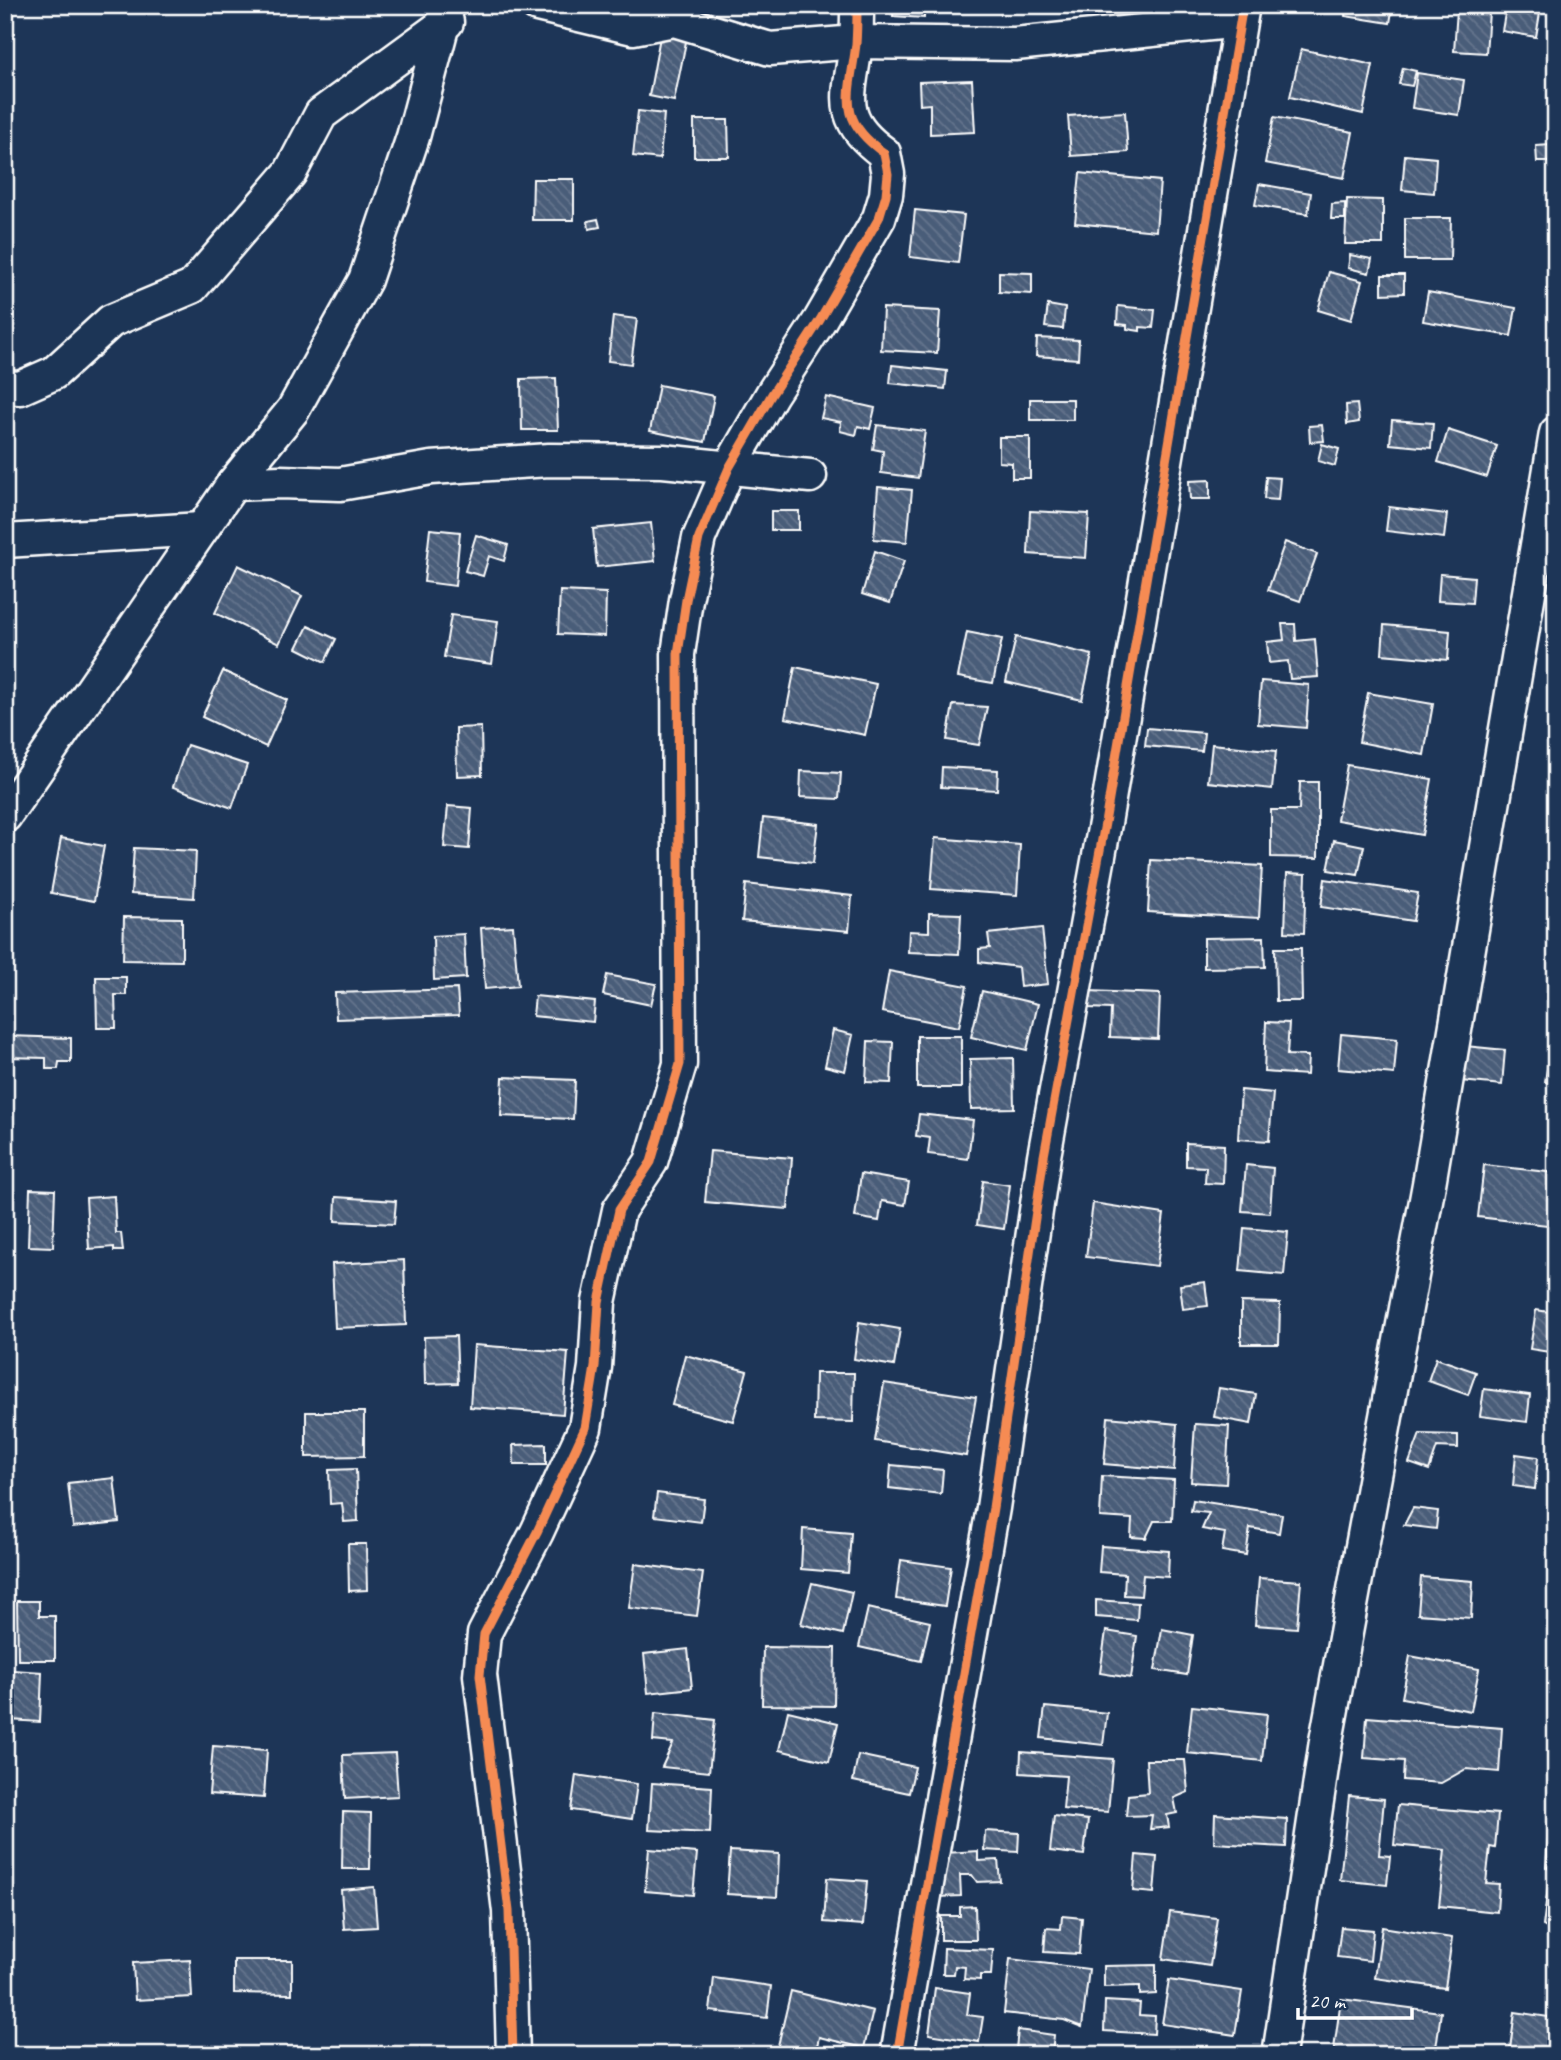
<svg xmlns="http://www.w3.org/2000/svg" width="1561" height="2060" font-family="Caveat,sans-serif">
	<style>
		.building { fill: url(#building-back-hatch); stroke: #fff; stroke-width: 2 }
		.lines { fill: none; stroke-linecap: round; stroke-linejoin: round }
		.minor-casing { stroke: #fff; stroke-width: 37 }
		.minor { stroke: #1d3557; stroke-width: 32 }
		.cycleway-casing { stroke: #1d3557; stroke-width: 13 }
		.cycleway { stroke: #f68b52; stroke-width: 9 }
	</style>
	<defs>
		<pattern id="building-back-hatch" width="6" height="6" patternUnits="userSpaceOnUse" patternTransform="scale(1.75)"><rect width="6" height="6" fill="#4a5d79"/><path d="M-1 5l2 2M0 0l6 6M5-1l2 2" fill="none" stroke="#65758d"/></pattern>
	</defs>
	<rect width="100%" height="100%" fill="#1d3557"/>
	<filter id="ink" filterUnits="userSpaceOnUse"><feTurbulence type="fractalNoise" baseFrequency=".0143" numOctaves="2"/><feDisplacementMap in="SourceGraphic" scale="14" xChannelSelector="R" yChannelSelector="G"/><feConvolveMatrix kernelMatrix="1 2 1 2 8 2 1 2 1" color-interpolation-filters="sRGB"/></filter>
	<g filter="url(#ink)">
		<g class="building">
			<polygon points="894,5 924,5 924,18 893,16"/>
			<polygon points="1161,5 1188,5 1187,10 1161,7"/>
			<polygon points="1346,5 1393,5 1390,23 1345,16"/>
			<polygon points="1503,5 1539,5 1537,13"/>
			<polygon points="1506,8 1540,13 1536,37 1502,31"/>
			<polygon points="1457,10 1489,12 1486,53 1454,51"/>
			<polygon points="662,26 688,32 674,101 649,96"/>
			<polygon points="1301,49 1373,65 1363,114 1290,97"/>
			<polygon points="1403,68 1416,71 1412,86 1399,84"/>
			<polygon points="1417,73 1464,80 1459,115 1412,108"/>
			<polygon points="972,80 975,132 930,134 930,104 920,105 919,82"/>
			<polygon points="638,111 664,114 660,159 633,156"/>
			<polygon points="1125,112 1128,152 1071,156 1068,116"/>
			<polygon points="1274,117 1353,132 1344,178 1265,163"/>
			<polygon points="694,120 728,120 729,157 694,157"/>
			<polygon points="1551,145 1552,162 1537,162 1536,146"/>
			<polygon points="1405,155 1436,158 1434,193 1402,190"/>
			<polygon points="1080,173 1160,181 1156,231 1075,223"/>
			<polygon points="533,179 574,179 574,220 532,220"/>
			<polygon points="1259,184 1311,193 1308,214 1255,205"/>
			<polygon points="1347,199 1383,200 1383,244 1345,244"/>
			<polygon points="1345,203 1345,219 1331,219 1332,204"/>
			<polygon points="915,210 964,215 958,263 910,257"/>
			<polygon points="1405,218 1451,218 1450,260 1405,260"/>
			<polygon points="598,219 600,227 589,229 588,221"/>
			<polygon points="1350,255 1372,259 1369,273 1348,268"/>
			<polygon points="999,272 1032,273 1032,294 999,292"/>
			<polygon points="1329,272 1362,281 1351,320 1318,310"/>
			<polygon points="1382,275 1404,275 1404,293 1382,294"/>
			<polygon points="1428,292 1516,308 1511,336 1423,321"/>
			<polygon points="1048,305 1065,308 1063,329 1045,327"/>
			<polygon points="1118,306 1155,310 1153,328 1140,327 1140,331 1127,329 1127,325 1117,324"/>
			<polygon points="883,308 940,311 937,353 881,350"/>
			<polygon points="613,316 637,319 631,364 608,361"/>
			<polygon points="1037,338 1079,340 1078,359 1036,356"/>
			<polygon points="892,365 947,371 945,389 890,383"/>
			<polygon points="556,378 558,430 522,430 521,379"/>
			<polygon points="659,385 714,396 705,442 650,431"/>
			<polygon points="826,397 875,408 870,429 858,426 856,435 840,431 841,422 821,418"/>
			<rect x="1030" y="399" width="43" height="21"/>
			<polygon points="1357,404 1359,422 1347,424 1346,405"/>
			<polygon points="1392,420 1433,423 1431,448 1390,444"/>
			<polygon points="877,425 925,431 918,478 881,473 883,451 873,449"/>
			<polygon points="1322,425 1324,441 1310,442 1309,426"/>
			<polygon points="1448,430 1497,446 1487,477 1438,462"/>
			<polygon points="999,437 1030,437 1030,478 1012,478 1012,463 999,462"/>
			<polygon points="1322,444 1339,449 1335,466 1318,461"/>
			<polygon points="1266,477 1280,478 1278,500 1264,499"/>
			<polygon points="1210,480 1210,499 1190,499 1189,481"/>
			<polygon points="878,487 912,490 907,542 874,539"/>
			<polygon points="1389,507 1447,514 1444,538 1386,531"/>
			<rect x="771" y="511" width="28" height="19"/>
			<polygon points="1030,511 1089,514 1086,558 1028,554"/>
			<polygon points="651,523 655,561 597,567 593,529"/>
			<polygon points="430,529 460,532 455,586 424,582"/>
			<polygon points="476,535 508,545 504,561 489,556 483,576 465,571"/>
			<polygon points="1285,542 1317,554 1300,601 1268,590"/>
			<polygon points="875,551 904,561 890,603 862,594"/>
			<polygon points="238,565 302,596 279,644 215,613"/>
			<polygon points="1440,574 1474,577 1472,603 1438,601"/>
			<polygon points="560,591 606,593 605,636 558,634"/>
			<polygon points="451,615 498,621 492,664 444,657"/>
			<polygon points="1282,624 1295,624 1296,641 1315,639 1318,677 1290,679 1288,661 1269,663 1267,642 1284,640"/>
			<polygon points="1384,625 1450,631 1448,660 1382,654"/>
			<polygon points="308,626 336,639 325,662 297,648"/>
			<polygon points="967,632 1002,639 993,683 958,677"/>
			<polygon points="1016,637 1092,655 1082,700 1006,682"/>
			<polygon points="795,667 876,684 865,735 785,718"/>
			<polygon points="223,671 287,700 266,747 202,717"/>
			<polygon points="1261,681 1309,685 1306,728 1258,724"/>
			<polygon points="1368,693 1433,704 1424,755 1359,742"/>
			<polygon points="953,705 987,707 979,745 947,740"/>
			<polygon points="481,727 482,775 457,776 456,728"/>
			<polygon points="1147,728 1204,733 1202,751 1145,746"/>
			<polygon points="1212,744 1276,751 1272,789 1208,782"/>
			<polygon points="187,745 247,765 232,808 173,787"/>
			<polygon points="1347,765 1432,779 1422,835 1337,820"/>
			<polygon points="942,767 998,770 997,790 941,787"/>
			<polygon points="801,771 841,773 839,799 800,797"/>
			<polygon points="1300,782 1318,782 1318,858 1271,857 1271,810 1299,810"/>
			<polygon points="448,806 472,808 469,849 444,847"/>
			<polygon points="763,818 818,824 813,863 759,857"/>
			<polygon points="61,838 104,846 94,901 51,893"/>
			<polygon points="935,838 1020,845 1017,895 931,889"/>
			<polygon points="1334,840 1364,846 1358,875 1328,870"/>
			<polygon points="134,848 196,851 194,898 131,894"/>
			<polygon points="1151,860 1262,866 1259,918 1148,912"/>
			<polygon points="1287,873 1306,874 1304,933 1285,932"/>
			<polygon points="1325,879 1418,893 1413,921 1321,907"/>
			<polygon points="746,884 852,896 849,931 742,921"/>
			<polygon points="929,913 961,914 959,954 908,952 909,931 929,932"/>
			<polygon points="124,917 182,918 182,961 123,960"/>
			<polygon points="513,926 518,986 485,989 481,928"/>
			<polygon points="1042,928 1048,984 1020,987 1018,967 979,962 979,949 990,948 988,934"/>
			<polygon points="464,934 466,978 434,980 433,936"/>
			<polygon points="1264,937 1265,967 1204,968 1204,938"/>
			<polygon points="1275,948 1301,948 1302,1001 1276,1001"/>
			<polygon points="889,971 967,986 959,1027 882,1012"/>
			<polygon points="607,975 656,984 651,1005 603,995"/>
			<polygon points="96,977 126,977 126,995 115,995 116,1028 97,1028"/>
			<polygon points="457,989 459,1015 336,1019 335,993"/>
			<polygon points="982,991 1038,1004 1027,1050 971,1037"/>
			<polygon points="1089,991 1160,994 1158,1039 1110,1037 1111,1009 1089,1008"/>
			<polygon points="535,996 595,1002 593,1022 533,1016"/>
			<polygon points="1266,1022 1289,1023 1287,1055 1308,1056 1307,1075 1264,1072"/>
			<polygon points="833,1030 853,1035 845,1071 825,1066"/>
			<polygon points="1341,1034 1397,1039 1394,1074 1338,1069"/>
			<polygon points="7,1036 71,1038 71,1062 59,1062 58,1069 46,1069 46,1058 7,1057"/>
			<rect x="917" y="1036" width="44" height="52"/>
			<polygon points="868,1041 893,1042 891,1083 866,1082"/>
			<polygon points="1551,1042 1556,1043 1556,1084 1545,1082"/>
			<polygon points="1465,1046 1505,1050 1502,1085 1461,1081"/>
			<polygon points="1013,1058 1014,1108 971,1109 970,1059"/>
			<polygon points="503,1077 575,1080 573,1119 501,1116"/>
			<polygon points="1241,1090 1273,1093 1269,1141 1238,1139"/>
			<polygon points="1551,1113 1556,1113 1556,1147 1549,1147"/>
			<polygon points="919,1114 973,1120 968,1159 928,1154 930,1138 916,1136"/>
			<polygon points="1186,1143 1224,1145 1223,1184 1205,1183 1206,1167 1186,1166"/>
			<polygon points="710,1151 792,1158 788,1209 705,1202"/>
			<polygon points="1246,1165 1273,1168 1270,1213 1242,1211"/>
			<polygon points="1484,1165 1556,1173 1556,1226 1478,1217"/>
			<polygon points="861,1174 909,1182 905,1205 882,1201 879,1221 855,1217"/>
			<polygon points="983,1181 1010,1185 1004,1229 977,1225"/>
			<polygon points="30,1189 55,1190 53,1247 28,1246"/>
			<polygon points="114,1196 116,1233 121,1233 123,1251 114,1251 114,1247 89,1249 86,1198"/>
			<polygon points="336,1197 396,1201 394,1224 335,1221"/>
			<polygon points="1093,1203 1164,1214 1157,1266 1086,1257"/>
			<polygon points="1244,1228 1288,1232 1284,1275 1240,1271"/>
			<polygon points="404,1260 406,1325 335,1328 332,1264"/>
			<polygon points="1205,1282 1208,1306 1183,1309 1180,1285"/>
			<polygon points="1241,1302 1280,1303 1279,1344 1241,1344"/>
			<polygon points="1536,1310 1556,1313 1556,1353 1530,1349"/>
			<polygon points="859,1322 900,1329 894,1366 854,1359"/>
			<polygon points="456,1336 458,1383 425,1384 424,1337"/>
			<polygon points="474,1345 568,1352 563,1414 470,1407"/>
			<polygon points="685,1355 747,1371 733,1421 672,1405"/>
			<polygon points="1436,1358 1476,1372 1468,1395 1428,1381"/>
			<polygon points="815,1373 854,1373 853,1422 814,1421"/>
			<polygon points="884,1383 976,1397 966,1456 875,1441"/>
			<polygon points="1219,1388 1256,1394 1251,1424 1214,1417"/>
			<polygon points="1484,1389 1530,1395 1527,1422 1480,1416"/>
			<polygon points="306,1412 364,1412 364,1456 306,1457"/>
			<polygon points="1108,1417 1177,1424 1174,1470 1104,1464"/>
			<polygon points="1195,1424 1229,1426 1226,1484 1191,1482"/>
			<polygon points="1420,1434 1458,1435 1458,1448 1437,1447 1429,1470 1409,1463"/>
			<polygon points="546,1444 546,1465 514,1465 513,1445"/>
			<polygon points="1516,1454 1538,1457 1535,1489 1513,1486"/>
			<polygon points="891,1465 943,1470 941,1494 889,1488"/>
			<polygon points="356,1469 358,1521 344,1522 342,1503 330,1504 329,1470"/>
			<polygon points="1102,1476 1174,1480 1172,1521 1154,1521 1146,1538 1131,1537 1132,1519 1100,1517"/>
			<polygon points="114,1478 119,1522 73,1527 68,1483"/>
			<polygon points="657,1493 704,1499 701,1522 654,1516"/>
			<polygon points="5,1497 11,1498 8,1520 5,1520"/>
			<polygon points="1193,1500 1282,1514 1279,1533 1250,1528 1246,1555 1222,1551 1225,1533 1202,1529 1209,1513 1191,1511"/>
			<polygon points="1413,1508 1438,1511 1436,1529 1404,1525"/>
			<polygon points="803,1529 851,1533 848,1573 801,1569"/>
			<polygon points="348,1544 366,1544 367,1590 349,1591"/>
			<polygon points="1101,1546 1169,1551 1168,1577 1143,1575 1141,1596 1124,1595 1125,1574 1099,1572"/>
			<polygon points="901,1560 951,1567 945,1606 896,1599"/>
			<polygon points="635,1564 703,1573 697,1616 629,1608"/>
			<polygon points="1421,1577 1473,1581 1471,1618 1418,1614"/>
			<polygon points="1259,1578 1301,1581 1297,1628 1255,1625"/>
			<polygon points="812,1583 852,1592 843,1634 801,1624"/>
			<polygon points="1096,1600 1138,1603 1137,1620 1096,1617"/>
			<polygon points="17,1601 39,1601 39,1616 55,1616 55,1660 18,1660"/>
			<polygon points="868,1608 930,1622 921,1661 859,1647"/>
			<polygon points="1162,1629 1193,1635 1187,1675 1155,1670"/>
			<polygon points="1106,1631 1137,1636 1131,1678 1100,1673"/>
			<polygon points="763,1647 835,1648 834,1706 762,1705"/>
			<polygon points="688,1649 692,1688 648,1693 644,1654"/>
			<polygon points="1410,1656 1479,1669 1471,1711 1402,1698"/>
			<polygon points="12,1670 42,1672 40,1722 10,1720"/>
			<polygon points="1192,1706 1267,1714 1262,1761 1187,1753"/>
			<polygon points="1045,1707 1107,1713 1103,1745 1041,1738"/>
			<polygon points="788,1711 838,1723 829,1762 779,1750"/>
			<polygon points="655,1713 715,1720 709,1772 662,1767 673,1743 653,1741"/>
			<polygon points="1367,1717 1502,1728 1499,1772 1466,1769 1441,1783 1403,1780 1404,1761 1364,1758"/>
			<polygon points="213,1746 267,1750 264,1798 209,1794"/>
			<polygon points="1021,1752 1113,1759 1108,1812 1063,1809 1066,1776 1020,1773"/>
			<polygon points="395,1753 398,1796 345,1799 343,1755"/>
			<polygon points="858,1755 915,1767 909,1793 853,1781"/>
			<polygon points="1146,1760 1185,1760 1188,1792 1174,1798 1177,1813 1167,1815 1169,1827 1150,1829 1152,1815 1126,1816 1128,1795 1148,1793"/>
			<polygon points="576,1775 637,1784 632,1819 571,1810"/>
			<polygon points="652,1783 712,1787 710,1833 649,1830"/>
			<polygon points="1349,1796 1384,1799 1379,1855 1390,1856 1387,1885 1340,1880"/>
			<polygon points="1398,1805 1498,1814 1495,1848 1490,1847 1486,1883 1499,1884 1497,1912 1439,1906 1445,1850 1394,1845"/>
			<polygon points="343,1812 371,1813 370,1869 342,1869"/>
			<polygon points="1215,1814 1287,1819 1286,1847 1214,1843"/>
			<polygon points="1054,1816 1088,1820 1084,1855 1050,1851"/>
			<polygon points="1549,1822 1556,1822 1556,1868 1546,1867"/>
			<polygon points="985,1831 1019,1833 1018,1852 984,1850"/>
			<polygon points="649,1849 697,1853 693,1895 645,1891"/>
			<polygon points="730,1851 779,1854 777,1897 727,1894"/>
			<polygon points="978,1851 978,1861 998,1860 1000,1881 977,1882 972,1875 960,1875 961,1896 938,1897 945,1853"/>
			<polygon points="1136,1855 1157,1857 1154,1893 1133,1891"/>
			<polygon points="827,1878 867,1881 863,1925 824,1922"/>
			<polygon points="1549,1879 1556,1880 1556,1933 1543,1926"/>
			<polygon points="374,1887 377,1927 344,1929 341,1890"/>
			<polygon points="975,1906 976,1940 941,1940 941,1916 960,1916 960,1907"/>
			<polygon points="1170,1912 1217,1918 1210,1966 1163,1959"/>
			<polygon points="1062,1916 1082,1918 1079,1954 1044,1952 1046,1928 1061,1929"/>
			<polygon points="1341,1927 1373,1930 1370,1961 1337,1957"/>
			<polygon points="1382,1927 1452,1938 1445,1988 1375,1978"/>
			<polygon points="944,1948 993,1950 991,1975 980,1975 980,1980 964,1979 965,1967 955,1966 954,1974 943,1974"/>
			<polygon points="1010,1959 1089,1969 1082,2027 1064,2020 1004,2013"/>
			<polygon points="190,1960 192,1997 135,2000 133,1963"/>
			<polygon points="234,1960 292,1960 292,1994 234,1993"/>
			<polygon points="1156,1965 1156,1994 1140,1995 1140,1986 1104,1987 1104,1966"/>
			<polygon points="714,1978 771,1986 767,2018 710,2011"/>
			<polygon points="1169,1980 1242,1991 1235,2035 1162,2024"/>
			<polygon points="935,1988 970,1993 967,2015 983,2017 979,2042 929,2034"/>
			<polygon points="791,1991 873,2011 864,2048 819,2037 815,2055 776,2054"/>
			<polygon points="1341,1999 1441,2012 1435,2055 1379,2055 1334,2049"/>
			<polygon points="1105,2001 1140,2003 1139,2015 1155,2016 1154,2034 1104,2031"/>
			<polygon points="1515,2012 1556,2018 1556,2055 1509,2055"/>
			<polygon points="1018,2030 1054,2035 1052,2054 1016,2049"/>
		</g>
		<g class="lines">
			<defs>
				<g id="minor">
					<polyline points="537,5 633,28 674,20 770,49 856,42 1015,44 1240,21"/>
					<polyline points="5,387 20,388 54,373 111,321 192,287 290,173 321,114 447,22"/>
					<polyline points="233,484 280,482 340,484 431,468 549,460 663,461 810,476"/>
					<polyline points="5,541 201,529"/>
					<polyline points="5,816 233,484 293,410 365,280 413,137 448,5"/>
					<path d="M 513,2055 L 509,1911 L 480,1675 L 484,1634 L 537,1532 L 585,1428 L 595,1367 L 599,1302 L 619,1210 L 651,1162 L 680,1064 L 678,654 L 686,600 L 699,538 L 729,468 L 772,394 L 820,320 L 879,218 L 886,195 L 888,174 L 884,153 C 835,118 850,95 856,44 C 857,31 857,18 857,5"/>
					<polyline points="897,2055 993,1508 1044,1156 1105,823 1243,5"/>
					<polyline points="1279,2055 1326,1741 1429,1184 1556,433"/>
				</g>
			</defs>
			<use href="#minor" class="minor-casing"/>
			<use href="#minor" class="minor"/>
			<defs>
				<g id="cycleway">
					<path d="M 513,2055 L 509,1911 L 480,1675 L 484,1634 L 537,1532 L 585,1428 L 595,1367 L 599,1302 L 619,1210 L 651,1162 L 680,1064 L 678,654 L 686,600 L 699,538 L 729,468 L 772,394 L 820,320 L 879,218 L 886,195 L 888,174 L 884,153 C 835,118 850,95 856,44 C 857,31 857,18 857,5"/>
					<polyline points="897,2055 993,1508 1044,1156 1105,823 1243,5"/>
				</g>
			</defs>
			<use href="#cycleway" class="cycleway-casing"/>
			<use href="#cycleway" class="cycleway"/>
		</g>
	</g>
	<rect width="1561" height="2060" fill="none" stroke="#1d3557" stroke-width="28"/>
	<rect x="14" y="14" width="1533" height="2032" fill="none" stroke="#fff" stroke-width="2.5" filter="url(#ink)"/>
	<path d="M1298 2008v10h114v-10" fill="none" stroke="#ffffff" stroke-width="3.5"/>
	<text x="1309" y="2008" font-size="21" fill="#ffffff" stroke="#1d3557" stroke-width="5" paint-order="stroke">20 m</text>
</svg>
